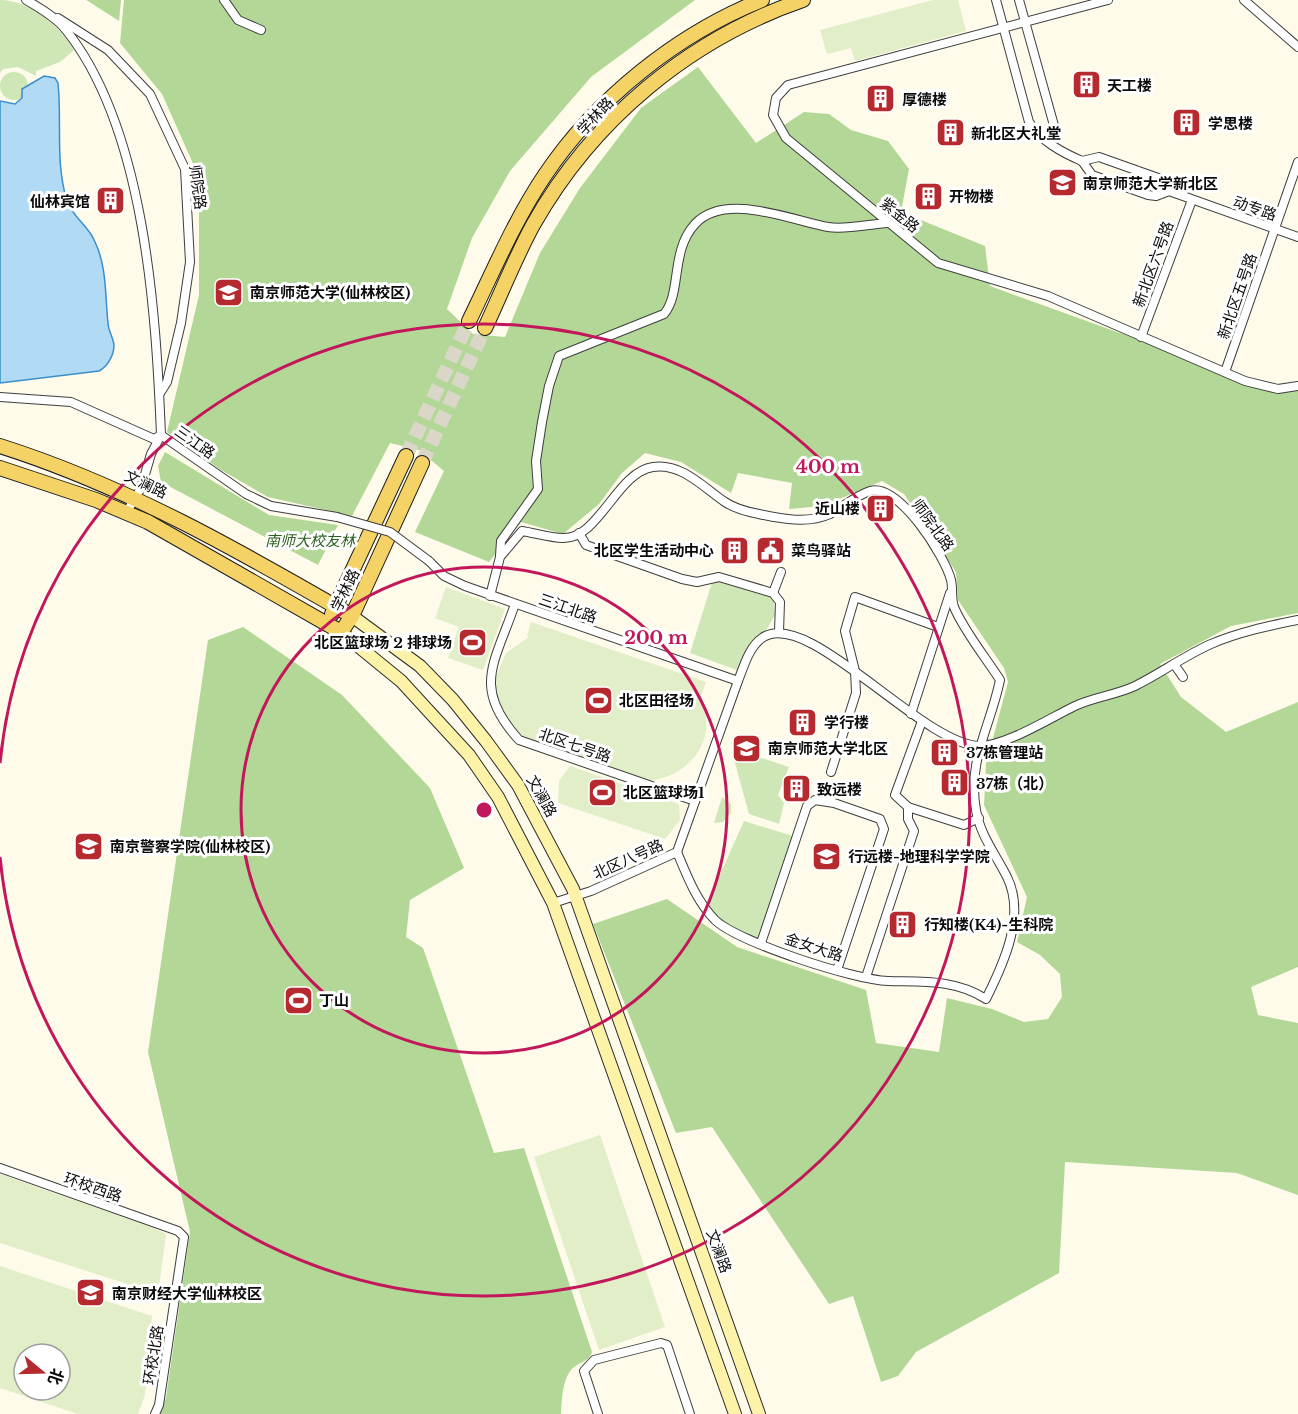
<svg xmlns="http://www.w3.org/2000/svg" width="1298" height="1414" font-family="'Libre Baskerville','Noto Sans SC',serif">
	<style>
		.green { fill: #cfe7b6 }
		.forest { fill: #b3d796 }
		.pitch { fill: #e1eec8; fill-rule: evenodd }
		.water { fill: #b1dbf4; stroke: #3b8fc8; stroke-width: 1.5 }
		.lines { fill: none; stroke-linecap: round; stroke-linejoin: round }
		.primary-tunnel { stroke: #dad7c9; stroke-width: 14; stroke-dasharray: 14 7; stroke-linecap: butt }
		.minor-casing { stroke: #3e3e3e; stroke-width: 10 }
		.secondary-casing { stroke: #2d2d2d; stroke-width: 14 }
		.primary-casing { stroke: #1c1c1c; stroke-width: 16 }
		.minor { stroke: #fff; stroke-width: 8 }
		.secondary { stroke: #fcf3a8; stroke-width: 12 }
		.primary { stroke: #f4d265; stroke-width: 14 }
		.minor-bridge-casing { stroke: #3e3e3e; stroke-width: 10; stroke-linecap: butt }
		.minor-bridge { stroke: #fff; stroke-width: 8 }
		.ring { fill: none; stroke: #c2185b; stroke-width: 3 }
		.labels { text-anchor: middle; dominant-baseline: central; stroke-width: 6; stroke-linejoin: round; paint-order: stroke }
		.poi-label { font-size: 15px; font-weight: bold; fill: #0b0b0b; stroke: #fff; text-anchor: start }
		.street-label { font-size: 15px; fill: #0b0b0b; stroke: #fff }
		.park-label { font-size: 15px; font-style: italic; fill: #2c601f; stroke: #fff }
		.centre { fill: #c2185b; stroke: #fff; stroke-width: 3 }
		.ring-label { font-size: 18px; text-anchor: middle; font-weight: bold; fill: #c2185b; stroke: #fff; stroke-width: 6; stroke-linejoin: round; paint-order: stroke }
	</style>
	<rect width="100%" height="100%" fill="#fefbeb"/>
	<g class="green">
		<path d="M 0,0 C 30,0 60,26 74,50 L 60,62 L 36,71 L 36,76 L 18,67 L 3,69 L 0,73 Z"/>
		<circle cx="14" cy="86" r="14"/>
		<polygon points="713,579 773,593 775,615 742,672 690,653"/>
		<polygon points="738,750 789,767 778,795 784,803 779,824 749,814 735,763"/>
		<polygon points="722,797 731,804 731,813 723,822 714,823"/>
		<polygon points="744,821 796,837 761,943 731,932 705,908"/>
	</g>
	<g class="forest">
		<polygon points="86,0 121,0 119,21 88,1"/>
		<polygon points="124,0 695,0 591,77 510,171 472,238 447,309 473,334 505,337 540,253 580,188 641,108 698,67 756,143 804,112 829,114 851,130 888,141 909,169 901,212 985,246 990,286 1280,391 1298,388 1298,613 1231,626 1160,664 1181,697 1226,732 1298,702 1298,967 1251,987 1258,1015 1298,1023 1298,1195 1237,1173 1065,1162 1059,1273 916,1352 898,1376 881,1382 853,1296 829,1304 712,1127 676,1133 593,924 667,899 737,947 866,990 876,1043 939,1052 947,998 992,1009 1024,1022 1048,1019 1062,997 1060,974 1040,955 1017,942 1027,897 984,805 986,764 1008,682 1004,668 958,600 956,572 904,494 882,481 823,506 789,509 792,483 738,473 731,493 681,462 645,453 622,473 599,504 563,534 521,522 489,562 415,532 444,471 419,450 390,443 352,516 268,497 221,470 167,432 199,295 199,177 162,94 120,43"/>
		<polygon points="165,452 269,515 338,525 318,565 161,482 158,466"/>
		<path d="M 243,627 L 342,695 L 430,788 L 464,868 L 410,900 L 406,937 L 423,948 L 494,1153 L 524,1148 L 592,1352 C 588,1362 582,1361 574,1367 C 562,1377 562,1400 561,1414 L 159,1414 L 166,1398 L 190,1232 L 148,1052 L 208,640 Z"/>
	</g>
	<g class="pitch">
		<polygon points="933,0 958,0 966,31 855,61 851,48 827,54 820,30"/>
		<polygon points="446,587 505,609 483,670 448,658 459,627 435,618"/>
		<path d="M 531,622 L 706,682 L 701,696 L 698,696 C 723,738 688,780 644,781 L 518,737 L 499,712 L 494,682 L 506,653 L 529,637 L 527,636 Z"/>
		<polygon points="570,766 679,804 680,820 665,839 558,803 559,781"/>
		<polygon points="600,1135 665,1327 599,1350 534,1157"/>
		<polygon points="0,1174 152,1227 166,1234 158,1294 0,1243"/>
		<path d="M 0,1266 L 152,1316 L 145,1395 L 138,1414 L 78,1414 L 0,1388 ZM 24,1354 L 60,1354 L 60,1390 L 24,1390 Z"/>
	</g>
	<path class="water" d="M 44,76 L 55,78 L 58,83 C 62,122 55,162 67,201 C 73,218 89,226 95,242 C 107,267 105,296 108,323 C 108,330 113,337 114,345 C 114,355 108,366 99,371 L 0,383 L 0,101 L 15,104 L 22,98 L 22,89 Z"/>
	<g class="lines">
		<g class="primary-tunnel">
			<polyline points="406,456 469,321"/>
			<polyline points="422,463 485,328"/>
		</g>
		<defs>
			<g id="minor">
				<path d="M 26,0 C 40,8 57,18 66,30 C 145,129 156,312 161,435 L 151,454 L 141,488 L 126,513"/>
				<polyline points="224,0 238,20 261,30"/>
				<path d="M 996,0 L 1029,122 C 1041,141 1061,152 1082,161"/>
				<polyline points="1019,0 1055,129 1048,140"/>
				<polyline points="1108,0 788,85 776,98 773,115 786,138 938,263 1048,296 1245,381 1278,389 1298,386"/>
				<polyline points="1244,0 1298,47"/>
				<polyline points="58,18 108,50 150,94 185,169 190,262 181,323 167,382 160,393"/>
				<polyline points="1082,161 1092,175 1148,195 1156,196 1169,191"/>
				<polyline points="1082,161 1099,157 1161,179 1169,191"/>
				<polyline points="1169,191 1298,237"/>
				<polyline points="1141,337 1192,200"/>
				<polyline points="1225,372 1298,162"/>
				<polyline points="0,397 71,402 154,439 161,435 246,494 271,506 337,517"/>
				<polyline points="579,533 586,545 682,579 697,582 719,577 773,593 780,602 779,632"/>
				<path d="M 500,556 L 501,541 L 538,489 L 536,461 L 542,422 L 549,386 L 559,356 L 664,314 C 682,293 670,251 695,224 C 725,191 793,221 828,227 C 846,230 869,224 888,223"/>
				<path d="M 429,561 L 444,576 L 465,586 L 738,681 C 744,666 749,647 762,638 C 807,606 921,744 979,746 C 1006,746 1050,718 1075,706 C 1094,697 1116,695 1135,686 C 1161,673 1184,656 1211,644 C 1239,632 1268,626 1298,620"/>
				<polyline points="773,593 781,572"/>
				<path d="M 490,596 L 500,557 L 522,531 C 535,533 550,538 563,538 C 599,539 617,472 653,467 C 682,463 703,487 725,502 C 734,508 748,512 759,514 C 782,519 808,524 830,514 C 843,507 855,496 870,491 C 898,482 945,556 951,580 C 953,588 951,599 954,607 C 964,631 986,658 1000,680 C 991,725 967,761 976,810 C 980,835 996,855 1007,877 C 1026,915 1004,963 986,999 C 955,979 922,982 888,981 C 854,980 738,942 715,920 C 697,902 687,876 677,852"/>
				<path d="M 515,604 C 495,663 471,687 519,740 L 695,801"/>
				<polyline points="1174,664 1183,677"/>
				<polyline points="911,714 950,593"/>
				<polyline points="922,721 895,795 908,807 964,825 979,818"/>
				<polyline points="831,772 856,693 855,671 845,631 855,597 938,627"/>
				<polyline points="677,852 738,681"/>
				<polyline points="553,903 591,891 677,852"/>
				<polyline points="761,943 807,806 815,800 834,803 880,819 884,829 837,970"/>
				<polyline points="866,977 914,831 908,819 908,807"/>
				<polyline points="0,1168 178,1231 184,1237 159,1405 155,1414"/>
				<polyline points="598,1414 584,1371 594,1360 661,1343 667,1345 690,1414"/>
			</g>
			<g id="secondary">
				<polyline points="352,616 420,666 453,700 486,741 518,785 573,889 759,1414"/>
				<polyline points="341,632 401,681 469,755 498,797 553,903 735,1414"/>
			</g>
			<g id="primary">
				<path d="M 469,321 C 493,272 514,221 545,175 C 596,99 677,34 762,0"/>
				<path d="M 485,328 C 501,294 515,258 533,225 C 592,120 689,39 803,0"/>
				<path d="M 0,446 C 126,486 238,550 352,616"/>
				<polyline points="0,468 96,500 148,522 341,632 352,616 422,463"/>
				<polyline points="332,614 406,456"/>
			</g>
		</defs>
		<use href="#minor" class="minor-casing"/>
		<use href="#secondary" class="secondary-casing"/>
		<use href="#primary" class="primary-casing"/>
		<use href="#minor" class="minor"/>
		<use href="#secondary" class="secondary"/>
		<use href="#primary" class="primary"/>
		<defs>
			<polyline id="minor-bridge" points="337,517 390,532 429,561"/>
		</defs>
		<use href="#minor-bridge" class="minor-bridge-casing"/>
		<use href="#minor-bridge" class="minor-bridge"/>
	</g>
	<g class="ring">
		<circle cx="484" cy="810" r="243"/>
		<path d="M0 763A486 486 0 1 1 0 857"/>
	</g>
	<defs>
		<symbol id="building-square" viewBox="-11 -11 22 22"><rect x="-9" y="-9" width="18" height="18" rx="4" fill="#b6292f" stroke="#fff"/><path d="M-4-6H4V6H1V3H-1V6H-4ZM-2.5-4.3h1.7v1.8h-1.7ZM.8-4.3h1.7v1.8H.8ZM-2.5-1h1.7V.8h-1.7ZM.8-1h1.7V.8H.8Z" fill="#fff"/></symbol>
		<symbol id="university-square" viewBox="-11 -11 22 22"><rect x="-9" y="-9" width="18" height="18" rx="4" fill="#b6292f" stroke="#fff"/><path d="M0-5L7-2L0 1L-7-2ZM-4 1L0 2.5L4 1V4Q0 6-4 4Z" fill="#fff"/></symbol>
		<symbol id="civic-square" viewBox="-11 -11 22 22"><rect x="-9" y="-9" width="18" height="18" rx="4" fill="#b6292f" stroke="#fff"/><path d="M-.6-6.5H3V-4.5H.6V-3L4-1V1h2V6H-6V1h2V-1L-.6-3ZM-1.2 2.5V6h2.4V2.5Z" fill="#fff"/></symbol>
		<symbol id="stadium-square" viewBox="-11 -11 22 22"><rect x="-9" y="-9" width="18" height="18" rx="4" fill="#b6292f" stroke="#fff"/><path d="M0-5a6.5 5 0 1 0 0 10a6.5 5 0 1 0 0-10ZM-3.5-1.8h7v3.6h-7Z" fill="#fff"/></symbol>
	</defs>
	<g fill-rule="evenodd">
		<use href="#building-square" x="1070" y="68" width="33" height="33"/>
		<use href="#building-square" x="864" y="82" width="33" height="33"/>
		<use href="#building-square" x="1170" y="106" width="33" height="33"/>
		<use href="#building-square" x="934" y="116" width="33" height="33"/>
		<use href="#university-square" x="1046" y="166" width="33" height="33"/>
		<use href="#building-square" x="912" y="180" width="33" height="33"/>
		<use href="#building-square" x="94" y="184" width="33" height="33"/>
		<use href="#university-square" x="212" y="276" width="33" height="33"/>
		<use href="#building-square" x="864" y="492" width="33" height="33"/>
		<use href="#building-square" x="718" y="534" width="33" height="33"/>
		<use href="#civic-square" x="754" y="534" width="33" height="33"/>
		<use href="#stadium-square" x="456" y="626" width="33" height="33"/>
		<use href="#stadium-square" x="582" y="684" width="33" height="33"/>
		<use href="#building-square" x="786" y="706" width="33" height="33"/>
		<use href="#university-square" x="730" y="732" width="33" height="33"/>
		<use href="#building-square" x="928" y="736" width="33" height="33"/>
		<use href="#building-square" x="938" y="766" width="33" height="33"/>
		<use href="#building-square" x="780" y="772" width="33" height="33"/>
		<use href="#stadium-square" x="586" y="776" width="33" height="33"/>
		<use href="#university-square" x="72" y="830" width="33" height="33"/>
		<use href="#university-square" x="810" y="840" width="33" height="33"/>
		<use href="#building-square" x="886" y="908" width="33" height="33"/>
		<use href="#stadium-square" x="282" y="984" width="33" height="33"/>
		<use href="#university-square" x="74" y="1276" width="33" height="33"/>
	</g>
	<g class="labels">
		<g class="poi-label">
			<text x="1107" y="85">天工楼</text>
			<text x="902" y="99">厚德楼</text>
			<text x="1208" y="123">学思楼</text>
			<text x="971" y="133">新北区大礼堂</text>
			<text x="1083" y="183">南京师范大学新北区</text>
			<text x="949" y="196">开物楼</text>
			<text x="90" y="201" text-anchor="end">仙林宾馆</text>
			<text x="250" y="292">南京师范大学(仙林校区)</text>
			<text x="860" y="508" text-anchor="end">近山楼</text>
			<text x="714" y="550" text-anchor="end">北区学生活动中心</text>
			<text x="791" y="550">菜鸟驿站</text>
			<text x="452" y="642" text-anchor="end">北区篮球场 2 排球场</text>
			<text x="619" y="700">北区田径场</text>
			<text x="824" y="722">学行楼</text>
			<text x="768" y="748">南京师范大学北区</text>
			<text x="966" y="752">37栋管理站</text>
			<text x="976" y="783">37栋（北）</text>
			<text x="817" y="789">致远楼</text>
			<text x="623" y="792">北区篮球场1</text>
			<text x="110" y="846">南京警察学院(仙林校区)</text>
			<text x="848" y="856">行远楼-地理科学学院</text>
			<text x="924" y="924">行知楼(K4)-生科院</text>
			<text x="319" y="1000">丁山</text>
			<text x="112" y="1293">南京财经大学仙林校区</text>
		</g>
		<g class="street-label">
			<text transform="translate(595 116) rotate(-47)">学林路</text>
			<text transform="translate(198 187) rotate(82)">师院路</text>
			<text transform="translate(1255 208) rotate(19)">动专路</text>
			<text transform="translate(900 215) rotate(39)">紫金路</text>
			<text transform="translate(1153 264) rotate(-70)">新北区六号路</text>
			<text transform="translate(1237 296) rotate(-71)">新北区五号路</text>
			<text transform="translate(195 442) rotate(35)">三江路</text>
			<text transform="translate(146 484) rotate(25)">文澜路</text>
			<text transform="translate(933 525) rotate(54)">师院北路</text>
			<text transform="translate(345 590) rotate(-64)">学林路</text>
			<text transform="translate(568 608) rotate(19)">三江北路</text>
			<text transform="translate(575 745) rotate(19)">北区七号路</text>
			<text transform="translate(542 796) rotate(61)">文澜路</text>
			<text transform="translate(628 859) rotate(-24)">北区八号路</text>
			<text transform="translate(814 947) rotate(18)">金女大路</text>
			<text transform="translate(93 1187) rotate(19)">环校西路</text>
			<text transform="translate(719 1251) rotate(70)">文澜路</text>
			<text transform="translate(153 1355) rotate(-81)">环校北路</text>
		</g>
		<g class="park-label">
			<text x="310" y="540">南师大校友林</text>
		</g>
	</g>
	<circle cx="484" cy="810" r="9" class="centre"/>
	<g class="ring-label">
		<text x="828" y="473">400 m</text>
		<text x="656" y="644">200 m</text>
	</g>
	<g transform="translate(42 1372) rotate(109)"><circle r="28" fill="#ffffff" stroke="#9d9d9d" stroke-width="1.5"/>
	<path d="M0-4.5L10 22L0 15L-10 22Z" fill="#b6292f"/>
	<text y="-9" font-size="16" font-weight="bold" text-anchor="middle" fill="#0b0b0b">北</text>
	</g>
</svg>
